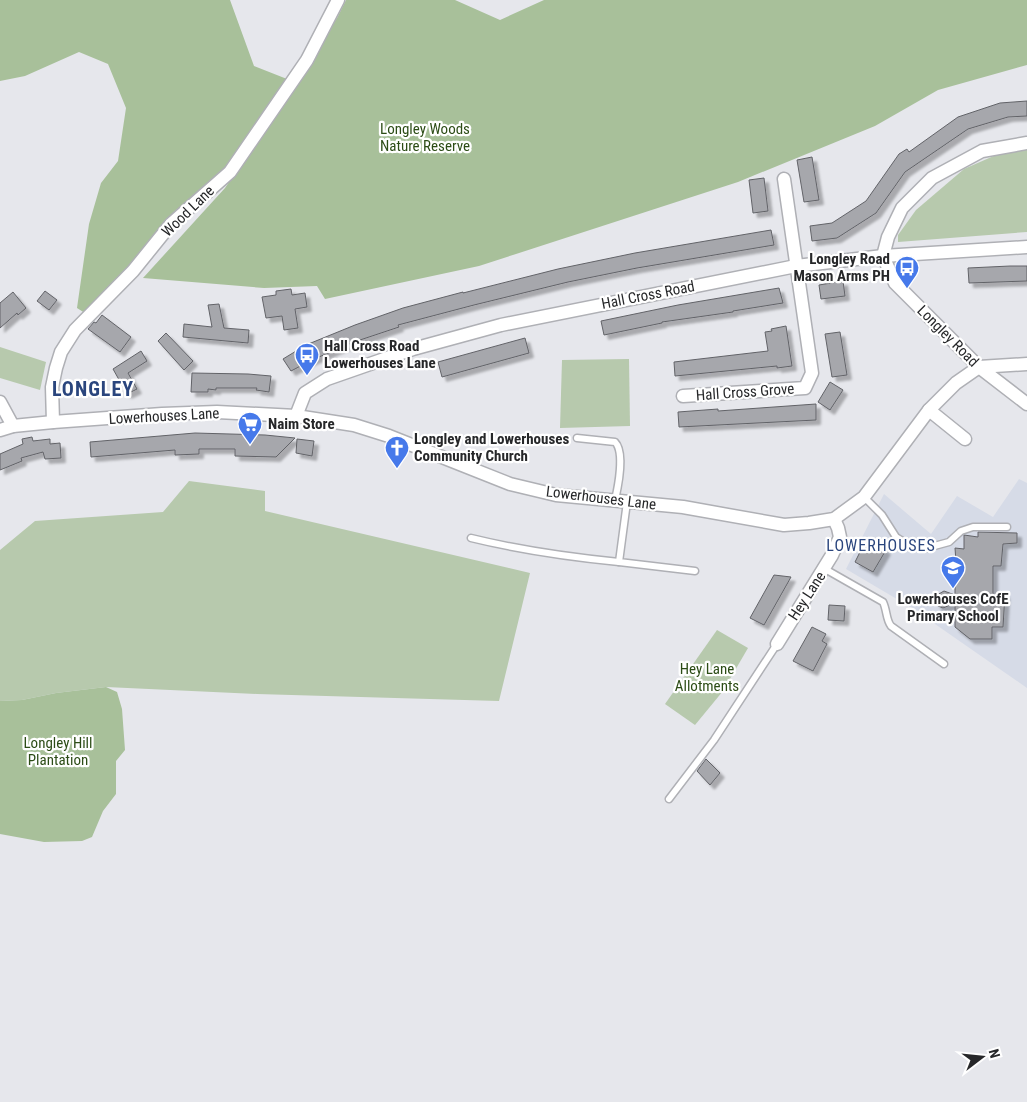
<svg xmlns="http://www.w3.org/2000/svg" width="1027" height="1102" font-family="'Roboto Condensed',sans-serif">
	<style>
		.built { fill: #d6dbe7 }
		.green { fill: #b7c9ad }
		.forest { fill: #a8c09a }
		.building { fill: #a6a7ac; stroke: #626368; filter: url(#shadow) }
		.lines { fill: none; stroke-linecap: round; stroke-linejoin: round }
		.lane-casing { stroke: #afb0b5; stroke-width: 9 }
		.street-casing { stroke: #afb0b5; stroke-width: 15 }
		.lane { stroke: #fff; stroke-width: 6 }
		.street { stroke: #fff; stroke-width: 12 }
		.labels { text-anchor: middle; dominant-baseline: central; stroke-width: 4.5; stroke-linejoin: round; paint-order: stroke }
		.park-label { font-size: 15px; fill: #2c4c16; stroke: #fff }
		.street-label { font-size: 15px; fill: #262729; stroke: #fff }
		.poi-label { font-size: 15px; font-weight: bold; fill: #262729; stroke: #fff; text-anchor: start }
		.neighbourhood-label { font-size: 16px; letter-spacing: 1px; fill: #2a457d; stroke: #fff }
		.district-label { font-size: 20px; font-weight: bold; letter-spacing: 1px; fill: #2a457d; stroke: #fff }
	</style>
	<defs>
		<filter id="shadow"><feDropShadow dx="4.5" dy="4.5" stdDeviation="1" flood-color="#0004"/></filter>
	</defs>
	<rect width="100%" height="100%" fill="#e6e7ec"/>
	<polygon class="built" points="1019,479 1027,483 1027,688 912,608 846,569 884,494 931,534 957,496 993,517"/>
	<g class="green">
		<polygon points="1027,149 1027,232 898,242 898,235 916,210 964,169 996,155"/>
		<polygon points="0,347 46,362 40,390 0,378"/>
		<polygon points="629,359 630,426 560,428 562,360"/>
		<polygon points="189,481 265,491 265,511 530,573 499,701 257,694 106,687 56,693 22,700 0,701 0,550 35,521 163,512"/>
		<polygon points="717,630 748,648 723,691 695,725 665,704"/>
	</g>
	<g class="forest">
		<polygon points="0,0 230,0 254,66 287,79 221,175 91,317 77,308 89,224 101,183 118,161 126,108 108,64 79,52 25,76 0,81"/>
		<polygon points="346,0 455,0 500,20 544,0 1027,0 1027,65 938,90 875,126 738,182 479,266 325,299 317,286 264,288 143,278 225,188 291,91 337,18"/>
		<polygon points="106,687 117,692 122,709 125,750 116,761 116,794 103,811 92,837 82,841 44,842 0,834 0,701 22,700 56,693"/>
	</g>
	<g class="building">
		<polygon points="1027,101 1027,116 1008,117 968,129 905,172 876,213 837,238 812,241 810,226 832,223 866,201 899,154 907,149 909,152 958,117 1000,103"/>
		<polygon points="812,157 819,200 804,202 797,160"/>
		<polygon points="764,178 768,211 753,213 749,180"/>
		<polygon points="771,230 774,245 637,268 568,282 474,305 398,325 399,327 354,342 312,360 291,371 283,359 306,345 355,325 403,308 463,292 463,293 558,269 635,253"/>
		<polygon points="1010,266 1027,266 1027,281 969,283 968,268"/>
		<polygon points="843,281 845,296 821,299 819,285"/>
		<polygon points="779,288 783,303 733,311 733,312 662,322 662,323 604,335 601,321 678,305"/>
		<polygon points="291,289 292,295 305,293 307,307 295,309 298,328 284,330 282,316 266,318 262,297 276,295 276,291"/>
		<polygon points="45,291 57,300 49,310 37,301"/>
		<polygon points="13,292 26,308 18,315 17,313 0,328 0,303"/>
		<polygon points="219,304 224,328 249,330 248,343 183,337 184,324 212,327 208,305"/>
		<polygon points="102,315 131,337 120,352 88,329 94,322 96,323"/>
		<polygon points="786,326 792,366 777,368 777,366 675,376 674,362 768,351 765,332 772,331 771,329"/>
		<polygon points="840,332 847,375 832,377 825,334"/>
		<polygon points="166,333 193,361 184,370 158,341"/>
		<polygon points="525,338 529,353 442,377 438,362"/>
		<polygon points="141,351 147,361 128,373 137,389 127,394 113,369"/>
		<polygon points="192,373 248,374 271,376 269,392 256,390 257,388 216,388 216,390 208,389 208,392 191,392"/>
		<polygon points="830,382 843,390 830,410 818,402"/>
		<polygon points="816,404 816,420 679,427 678,412 718,409 718,411"/>
		<polygon points="195,433 265,435 295,438 276,457 235,456 235,449 199,449 199,454 175,455 175,450 91,457 90,442"/>
		<polygon points="32,437 33,441 50,439 50,444 60,443 61,458 45,459 43,452 21,458 22,461 0,470 0,454 23,444 22,439"/>
		<polygon points="297,439 314,441 312,456 296,453"/>
		<polygon points="978,532 1017,533 1017,543 1003,544 1001,566 993,566 993,595 1005,594 1003,627 992,627 992,639 970,639 955,627 955,603 943,608 938,606 935,601 937,595 944,591 955,595 955,576 957,576 955,548 964,549 964,535 978,537"/>
		<polygon points="867,538 886,550 873,572 855,562"/>
		<polygon points="774,575 791,577 764,625 750,618"/>
		<polygon points="829,605 845,606 844,621 828,620"/>
		<polygon points="812,627 826,634 822,641 827,644 813,671 793,661"/>
		<polygon points="706,759 720,773 710,785 697,771"/>
	</g>
	<g class="lines">
		<defs>
			<g id="lane">
				<path d="M 577,438 L 615,442 C 625,452 618,487 615,500"/>
				<polyline points="864,497 882,515 896,537 912,547 927,548 949,542 961,531 973,527 1007,527"/>
				<polyline points="627,502 619,562 695,571"/>
				<path d="M 471,538 C 520,550 569,557 619,562"/>
				<path d="M 825,569 L 883,602 C 887,610 886,620 891,626 L 944,664"/>
				<polyline points="669,799 714,740 777,644"/>
			</g>
			<g id="street">
				<polyline points="883,256 895,283 979,367 1027,404"/>
				<polyline points="883,256 888,237 902,208 932,178 982,151 1027,143"/>
				<polyline points="683,396 805,388 812,373 784,179"/>
				<polyline points="0,402 13,426"/>
				<polyline points="929,410 965,439"/>
				<polyline points="296,416 305,393 327,379 413,349 501,325 796,266 883,256 1027,247"/>
				<polyline points="53,422 52,387 56,368 61,352 75,330 133,271 171,224 230,172 307,60 338,0"/>
				<polyline points="0,430 13,426 53,422 162,414 217,412 296,416 354,425 389,436 510,484 556,495 683,507 784,525 809,523 834,519 864,497 929,410 956,383 979,367 1027,364"/>
				<polyline points="777,644 832,555 840,537 838,528 834,519"/>
			</g>
		</defs>
		<use href="#lane" class="lane-casing"/>
		<use href="#street" class="street-casing"/>
		<use href="#lane" class="lane"/>
		<use href="#street" class="street"/>
	</g>
	<defs>
		<symbol id="bus-pin" viewBox="-11 -11 22 30"><path d="M0 17L-7.5 6A9.5 9.5 0 1 1 7.5 6Z" fill="#4679ea" stroke="#fff"/><path d="M-5-6H5V4H4V6H2V4H-2V6H-4V4H-5ZM-3.5-4V0h7V-4ZM-3.5 1.2v1.5H-2V1.2ZM2 1.2v1.5H3.5V1.2Z" fill="#fff"/></symbol>
		<symbol id="supermarket-pin" viewBox="-11 -11 22 30"><path d="M0 17L-7.5 6A9.5 9.5 0 1 1 7.5 6Z" fill="#4679ea" stroke="#fff"/><path d="M-6-5.5h2.5l.6 2H6L4.5 2H-2.5L-4.4-4H-6ZM-1.5 3.2a1.3 1.3 0 1 0 .1 0ZM3 3.2a1.3 1.3 0 1 0 .1 0Z" fill="#fff"/></symbol>
		<symbol id="church-pin" viewBox="-11 -11 22 30"><path d="M0 17L-7.5 6A9.5 9.5 0 1 1 7.5 6Z" fill="#4679ea" stroke="#fff"/><path d="M-1.2-6h2.4v3.5h3.3v2.4h-3.3V6h-2.4V-.1h-3.3v-2.4h3.3Z" fill="#fff"/></symbol>
		<symbol id="school-pin" viewBox="-11 -11 22 30"><path d="M0 17L-7.5 6A9.5 9.5 0 1 1 7.5 6Z" fill="#4679ea" stroke="#fff"/><path d="M0-5L7-2L0 1L-7-2ZM-4 1L0 2.5L4 1V4Q0 6-4 4Z" fill="#fff"/></symbol>
	</defs>
	<g fill-rule="evenodd">
		<use href="#bus-pin" x="893" y="254" width="28" height="38"/>
		<use href="#bus-pin" x="293" y="341" width="28" height="38"/>
		<use href="#supermarket-pin" x="236" y="410" width="28" height="38"/>
		<use href="#church-pin" x="383" y="434" width="28" height="38"/>
		<use href="#school-pin" x="939" y="554" width="28" height="38"/>
	</g>
	<g class="labels">
		<g class="park-label">
			<text x="425" y="129">Longley Woods<tspan x="425" dy="17">Nature Reserve</tspan></text>
			<text x="707" y="669">Hey Lane<tspan x="707" dy="17">Allotments</tspan></text>
			<text x="58" y="743">Longley Hill<tspan x="58" dy="17">Plantation</tspan></text>
		</g>
		<g class="street-label">
			<text transform="translate(188 211) rotate(-44)">Wood Lane</text>
			<text transform="translate(648 295) rotate(-11)">Hall Cross Road</text>
			<text transform="translate(948 336) rotate(45)">Longley Road</text>
			<text transform="translate(745 392) rotate(-4)">Hall Cross Grove</text>
			<text transform="translate(164 416) rotate(-3)">Lowerhouses Lane</text>
			<text transform="translate(601 498) rotate(7)">Lowerhouses Lane</text>
			<text transform="translate(807 596) rotate(-57)">Hey Lane</text>
		</g>
		<g class="poi-label">
			<text x="890" y="259" text-anchor="end">Longley Road<tspan x="890" dy="17">Mason Arms PH</tspan></text>
			<text x="324" y="346">Hall Cross Road<tspan x="324" dy="17">Lowerhouses Lane</tspan></text>
			<text x="268" y="424">Naim Store</text>
			<text x="414" y="439">Longley and Lowerhouses<tspan x="414" dy="17">Community Church</tspan></text>
			<text x="953" y="599" text-anchor="middle">Lowerhouses CofE<tspan x="953" dy="17">Primary School</tspan></text>
		</g>
		<g class="neighbourhood-label">
			<text x="881" y="545">LOWERHOUSES</text>
		</g>
		<g class="district-label">
			<text x="93" y="389">LONGLEY</text>
		</g>
	</g>
	<g transform="translate(982 1057) rotate(74)" stroke="#ffffff" stroke-width="4" paint-order="stroke">
	<path d="M0-4L9 19L0 12L-9 19Z" fill="#262729"/>
	<text y="-8" font-size="14" font-weight="bold" text-anchor="middle" fill="#262729">N</text>
	</g>
</svg>
